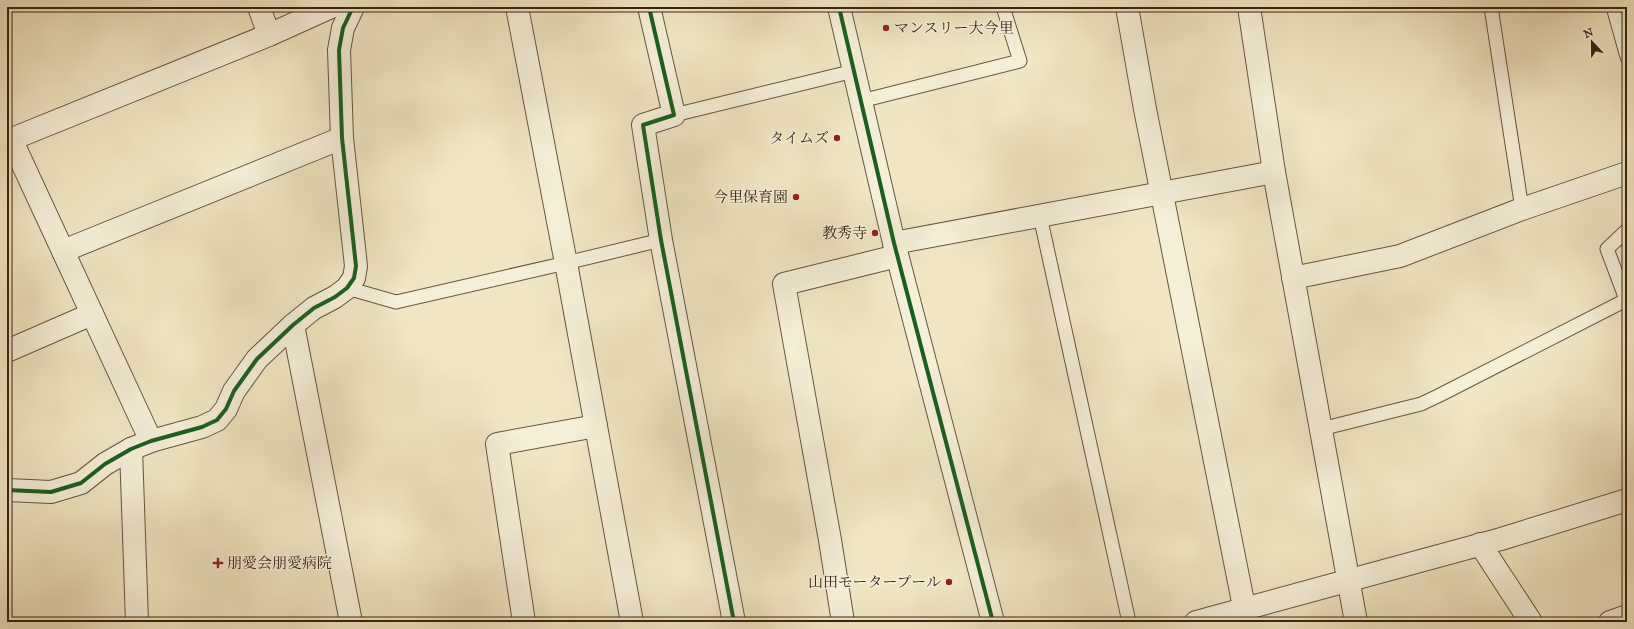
<svg xmlns="http://www.w3.org/2000/svg" width="1634" height="629" font-family="'IM FELL Great Primer','Noto Serif JP',serif">
	<style>
		.lines { fill: none; stroke-linecap: round; stroke-linejoin: round }
		.service-casing { stroke: #68533e; stroke-width: 15 }
		.minor-casing { stroke: #68533e; stroke-width: 24 }
		.tertiary-casing { stroke: #68533e; stroke-width: 24 }
		.service { stroke: #f5efd7; stroke-width: 13 }
		.minor { stroke: #f5efd7; stroke-width: 22 }
		.tertiary { stroke: #f5efd7; stroke-width: 22 }
		.cycleway-casing { stroke: #f5efd7; stroke-width: 6 }
		.cycleway { stroke: #1b5e20; stroke-width: 4 }
		.poi-dot { fill: #8f2418; stroke: #f5efd7; stroke-width: 1.5 }
		.labels { text-anchor: middle; dominant-baseline: central; stroke-width: 3; stroke-linejoin: round; paint-order: stroke }
		.poi-label { font-size: 15px; fill: #3b2212; stroke: #f5efd7; text-anchor: end }
	</style>
	<rect width="100%" height="100%" fill="#f0e6c2"/>
	<filter id="stains"><feTurbulence type="fractalNoise" baseFrequency=".005" numOctaves="4"/><feColorMatrix values="0 0 0 0 .2 0 0 0 0 .09 0 0 0 0 .02 0 0 0 .5 -.17"/></filter>
	<radialGradient id="worn" r=".72"><stop offset=".6" stop-color="#630" stop-opacity="0"/><stop offset="1" stop-color="#630" stop-opacity=".3"/></radialGradient>
	<g class="lines">
		<defs>
			<g id="service">
				<polyline points="1491,7 1522,209"/>
				<polyline points="1613,7 1627,57"/>
				<polyline points="861,101 1020,61 1003,7"/>
				<polyline points="674,115 854,71"/>
				<polyline points="1040,216 1129,622"/>
				<polyline points="1627,230 1607,249 1627,302"/>
				<polyline points="347,288 396,302 566,263 661,240"/>
				<polyline points="1321,429 1421,404 1440,395 1626,300"/>
			</g>
			<g id="minor">
				<polyline points="259,7 269,35"/>
				<polyline points="517,7 566,263 632,622"/>
				<polyline points="649,7 674,115 643,125 661,240 734,622"/>
				<polyline points="839,7 894,243 993,622"/>
				<polyline points="1127,7 1145,109 1247,622"/>
				<polyline points="1249,7 1274,172 1356,622"/>
				<polyline points="11,139 151,441"/>
				<polyline points="7,141 269,35 331,7"/>
				<polyline points="894,243 1274,172"/>
				<polyline points="63,251 342,138"/>
				<polyline points="1293,278 1400,256 1522,209 1627,173"/>
				<polyline points="293,325 351,622"/>
				<polyline points="7,351 92,314"/>
				<polyline points="131,449 137,622"/>
				<polyline points="1480,544 1531,622"/>
				<polyline points="524,622 497,444 596,426"/>
				<polyline points="843,622 830,540 784,284 897,256"/>
				<polyline points="1196,622 1501,539 1627,500"/>
				<polyline points="1610,622 1627,616"/>
			</g>
			<polyline id="tertiary" points="7,490 51,492 81,483 105,464 131,449 151,441 202,427 217,420 226,409 234,391 257,359 293,325 314,308 335,297 347,288 354,278 356,266 342,138 339,50 343,28 353,7"/>
		</defs>
		<use href="#service" class="service-casing"/>
		<use href="#minor" class="minor-casing"/>
		<use href="#tertiary" class="tertiary-casing"/>
		<use href="#service" class="service"/>
		<use href="#minor" class="minor"/>
		<use href="#tertiary" class="tertiary"/>
		<defs>
			<g id="cycleway">
				<polyline points="649,7 674,115 643,125 661,240 734,622"/>
				<polyline points="839,7 894,243 993,622"/>
				<polyline points="7,490 51,492 81,483 105,464 131,449 151,441 202,427 217,420 226,409 234,391 257,359 293,325 314,308 335,297 347,288 354,278 356,266 342,138 339,50 343,28 353,7"/>
			</g>
		</defs>
		<use href="#cycleway" class="cycleway-casing"/>
		<use href="#cycleway" class="cycleway"/>
	</g>
	<g class="poi-dot">
		<circle cx="886" cy="28" r="4"/>
		<circle cx="837" cy="138" r="4"/>
		<circle cx="796" cy="197" r="4"/>
		<circle cx="875" cy="233" r="4"/>
		<path d="M216 557h4v4h4v4h-4v4h-4v-4h-4v-4h4z"/>
		<circle cx="949" cy="582" r="4"/>
	</g>
	<g class="labels">
		<g class="poi-label">
			<text x="894" y="28" text-anchor="start">マンスリー大今里</text>
			<text x="829" y="138">タイムズ</text>
			<text x="788" y="197">今里保育園</text>
			<text x="867" y="233">教秀寺</text>
			<text x="227" y="563" text-anchor="start">朋愛会朋愛病院</text>
			<text x="941" y="582">山田モータープール</text>
		</g>
	</g>
	<rect width="1634" height="629" fill="none" stroke="#f0e6c2" stroke-width="24"/>
	<rect x="8" y="8" width="1618" height="613" fill="none" stroke="#3b2212" stroke-width="2"/>
	<rect x="12" y="12" width="1610" height="605" fill="none" stroke="#3b2212"/>
	<g transform="translate(1592 42) rotate(338)" stroke="#f5efd7" stroke-width="3" paint-order="stroke">
	<path d="M0-3L7 15L0 10L-7 15Z" fill="#3b2212"/>
	<text y="-6" font-size="11" font-weight="bold" text-anchor="middle" fill="#3b2212">N</text>
	</g>
	<rect width="100%" height="100%" filter="url(#stains)"/>
	<rect width="100%" height="100%" fill="url(#worn)"/>
</svg>
